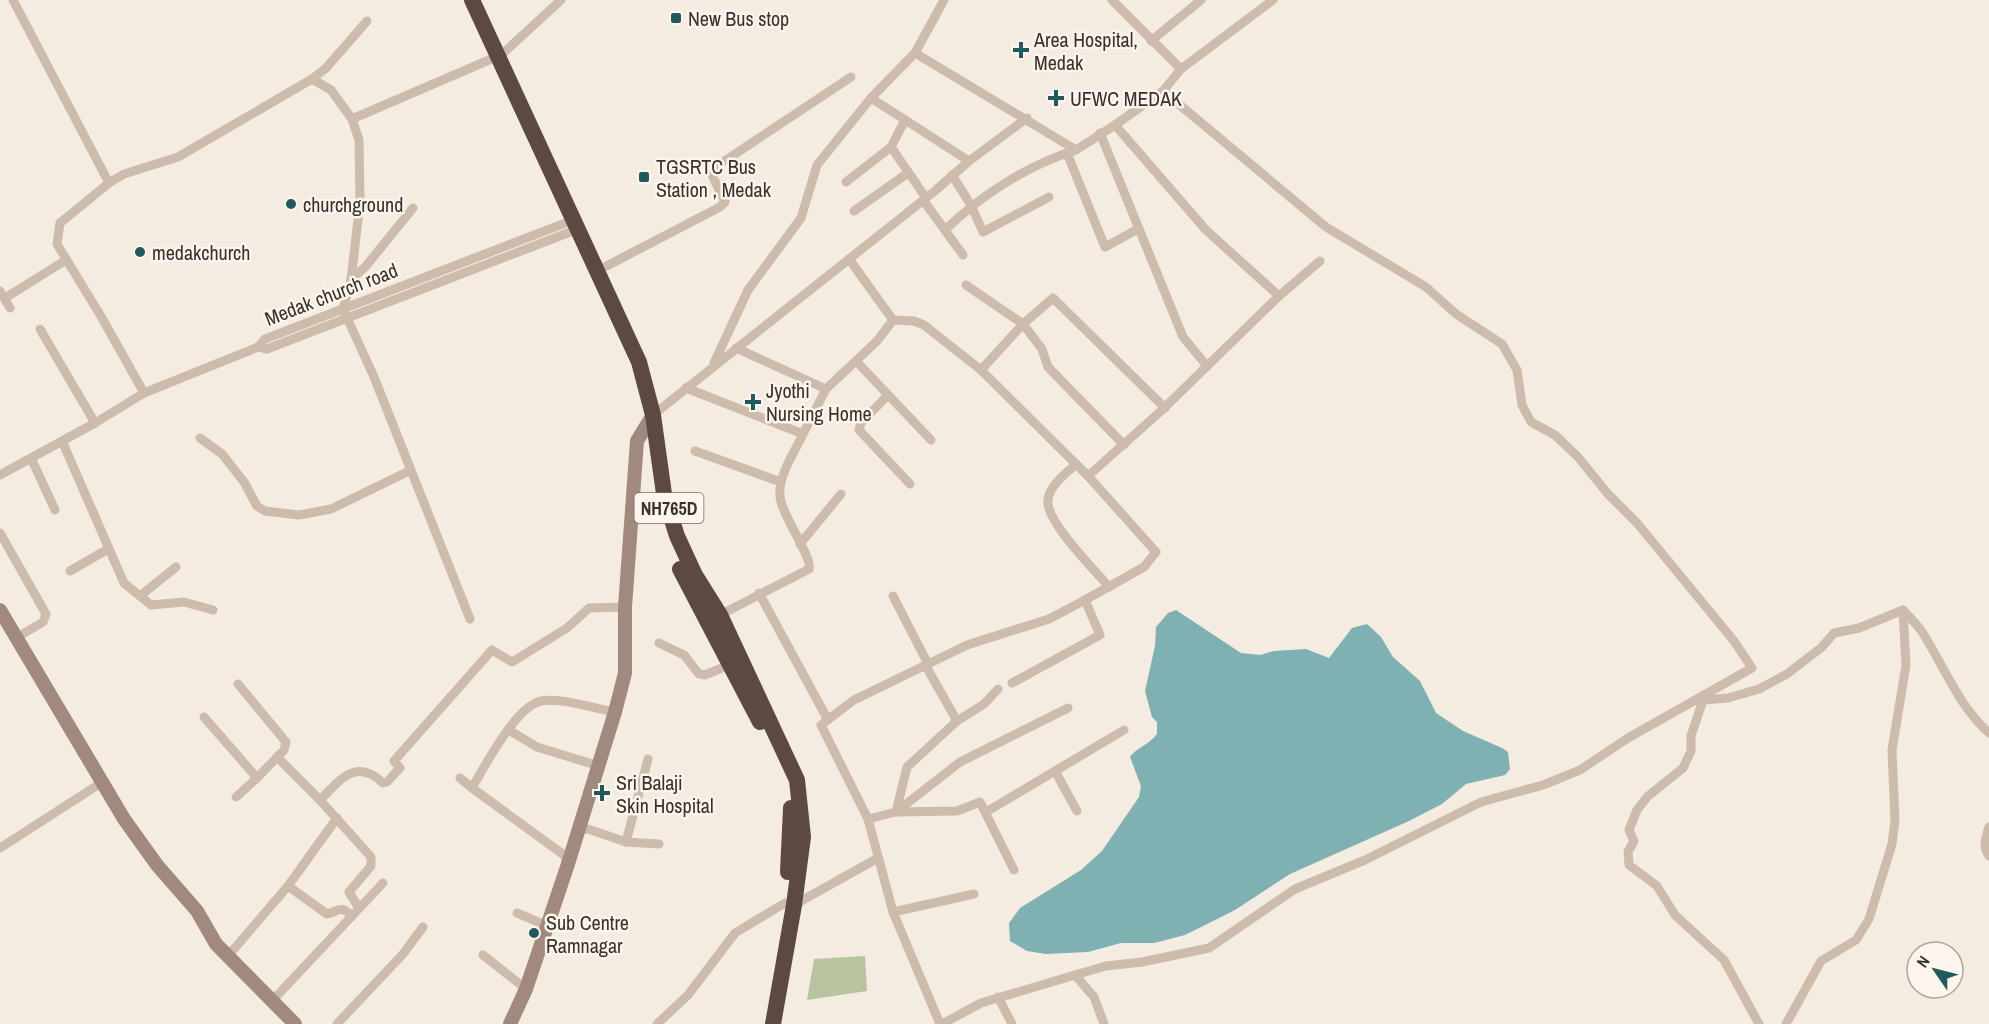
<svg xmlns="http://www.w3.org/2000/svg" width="1989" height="1024" font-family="'Archivo Narrow',sans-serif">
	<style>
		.green { fill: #b8c4a0 }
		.water { fill: #7fb0b2 }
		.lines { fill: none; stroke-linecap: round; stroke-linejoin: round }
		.street { stroke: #cdbbac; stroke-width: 9 }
		.secondary { stroke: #a18a7d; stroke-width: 14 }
		.highway { stroke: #5c4a42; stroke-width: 16 }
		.poi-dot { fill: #1f5a5e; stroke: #fbf5ee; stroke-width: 2 }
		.labels { text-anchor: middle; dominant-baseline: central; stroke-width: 5; stroke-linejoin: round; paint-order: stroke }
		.shield { fill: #fbf5ee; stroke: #756b66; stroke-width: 1.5 }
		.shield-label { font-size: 18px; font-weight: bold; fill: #3b302b }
		.poi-label { font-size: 20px; fill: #3b302b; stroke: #fbf5ee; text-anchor: start }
		.street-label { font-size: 20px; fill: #3b302b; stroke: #fbf5ee }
	</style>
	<rect width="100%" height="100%" fill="#f4ebe1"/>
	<polygon class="green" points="865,956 867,991 807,1000 814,959"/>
	<path class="water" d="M 1176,610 L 1241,653 L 1260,655 L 1274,651 L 1306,649 L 1329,658 L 1352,628 L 1367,624 L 1381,637 L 1393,657 L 1420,681 L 1436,713 L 1463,731 L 1502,748 L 1508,752 L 1510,769 L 1505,775 L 1466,784 L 1442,804 L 1409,821 L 1290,874 L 1235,910 L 1185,935 L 1154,943 L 1121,943 L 1088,952 L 1046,954 L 1027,951 L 1010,941 L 1009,923 L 1020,908 L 1081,870 L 1102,851 L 1139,797 L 1141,786 L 1130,757 C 1137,747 1149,745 1157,734 L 1157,722 L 1152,717 L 1145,691 L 1155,646 L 1156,627 L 1168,613 Z"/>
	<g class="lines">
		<g class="street">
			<polyline points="13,0 109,183"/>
			<polyline points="1112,0 1181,69"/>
			<polyline points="1151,41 1201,0"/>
			<path d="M 915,53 L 1076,150 C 1028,165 981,195 945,230"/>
			<polyline points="499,57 561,0"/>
			<polyline points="312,79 331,90 352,119 489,60"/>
			<polyline points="871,98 969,161"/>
			<polyline points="352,119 359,140 360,202 351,280 343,309 374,377 470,619"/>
			<polyline points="1115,125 1163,91 1181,69 1273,0"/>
			<polyline points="1100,133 1183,337 1207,366"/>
			<polyline points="891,147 926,198"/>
			<polyline points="1076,150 1115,125 1206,230 1279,296 1161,411 1088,476"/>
			<polyline points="1067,153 1105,247 1138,229"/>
			<polyline points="952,175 971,205 983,232 1049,197"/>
			<polyline points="846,182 891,147 905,120"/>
			<polyline points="923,200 963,255"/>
			<polyline points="854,211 908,173"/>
			<polyline points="597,271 720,207 725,202 712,175 717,166 851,77"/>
			<polyline points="351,280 366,266 413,208"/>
			<polyline points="966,285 1023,324 1042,349 1048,367 1124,445 1126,442"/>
			<polyline points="0,291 10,308"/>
			<polyline points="1279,296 1320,261"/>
			<polyline points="5,298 66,260"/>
			<polyline points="893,320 914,321 924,325 981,370 1023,324 1053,298 1165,408"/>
			<polyline points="40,329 95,423"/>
			<polyline points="258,347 267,349 578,229"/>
			<polyline points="258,347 265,339 573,220"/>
			<polyline points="736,348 826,389"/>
			<polyline points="856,361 931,440"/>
			<polyline points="714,363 748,290 801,218 817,165 871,98 915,53 944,0"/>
			<path d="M 686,388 L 803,434 C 795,452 778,475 780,496 C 781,515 813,557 809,569 L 720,615"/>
			<polyline points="144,393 102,318 57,244 60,223 109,183 124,174 178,157 312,79 326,68 367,21"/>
			<polyline points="887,396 861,423 859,430 910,484"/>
			<polyline points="653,415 936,190 969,161 1027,118"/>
			<polyline points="803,434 826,389 877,341 893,320 849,259"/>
			<polyline points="200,438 222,454 244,482 257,506 265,511 299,515 331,509 409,471"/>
			<polyline points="62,441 124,583 151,605 184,602 213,610"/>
			<polyline points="695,451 781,482"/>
			<polyline points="31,458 55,510"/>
			<path d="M 1076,464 C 1066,473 1049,486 1048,500 C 1045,521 1095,570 1109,587"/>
			<polyline points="0,475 95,423 144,393 258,347"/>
			<polyline points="0,533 46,614 43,622 16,638"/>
			<polyline points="800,544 841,494"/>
			<polyline points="70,571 108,549"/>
			<polyline points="759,593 828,720"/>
			<polyline points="140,596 176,567"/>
			<polyline points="893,596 928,664 927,668 957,721 907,767 896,812 957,811 980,802 1014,870"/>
			<polyline points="659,643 684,655 699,674 705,675 729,665"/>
			<polyline points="1012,683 1100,635 1085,600"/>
			<polyline points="204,717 257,778 284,750 286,742 238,684"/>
			<polyline points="957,721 984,704 998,689"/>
			<polyline points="509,730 537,747 599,766"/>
			<polyline points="277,757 320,800 371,857 371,866 349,892 359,908"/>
			<polyline points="1055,771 1077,811"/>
			<polyline points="460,778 472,788"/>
			<polyline points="236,797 257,778"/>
			<path d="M 320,800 C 340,780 356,757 383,783 L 387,782 L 400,768 L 394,761 L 492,650 L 512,662 L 567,628 L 589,608 L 625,607"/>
			<polyline points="986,812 1124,730"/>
			<polyline points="868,819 896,812 960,762 1068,708"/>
			<path d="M 1989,827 C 1986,837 1982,846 1989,856"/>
			<polyline points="579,830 588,829 626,842 659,844"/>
			<polyline points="626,842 648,759"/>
			<polyline points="0,848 101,783"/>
			<path d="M 568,864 L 564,855 L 472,788 C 485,766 516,706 541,701 C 560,697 596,709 615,712"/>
			<path d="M 288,886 L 327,914 C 339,911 340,905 351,915"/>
			<polyline points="794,905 878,858"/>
			<polyline points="893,912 974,894"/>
			<polyline points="517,913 543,924 545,933"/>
			<polyline points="483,955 526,989"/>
			<polyline points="228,956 288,886 337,818"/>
			<polyline points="1075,975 1106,966 1142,962 1209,948 1295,889 1365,860 1481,802 1543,785 1580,770 1628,738 1752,668 1734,641 1637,523 1608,494 1578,457 1555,435 1531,422 1522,405 1517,370 1502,344 1456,314 1426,287 1326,227 1163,91"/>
			<polyline points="998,997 1012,1024"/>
			<polyline points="272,1001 383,883"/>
			<polyline points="337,1024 403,954 423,927"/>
			<polyline points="657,1024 688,995 735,933 785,903"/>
			<polyline points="940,1024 893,912 868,819 821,725 854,700 967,645 1049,619 1085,600 1144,567 1156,552 1088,476 981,370"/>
			<polyline points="942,1024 981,1003 1075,975 1094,997 1104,1024"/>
			<polyline points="1759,1024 1724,960 1675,915 1657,886 1629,865 1628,852 1634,841 1629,830 1637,810 1647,797 1683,768 1691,751 1691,736 1703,700 1728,698 1759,689 1787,674 1822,647 1834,633 1859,628 1903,610"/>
			<path d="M 1786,1024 L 1821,961 L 1856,940 L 1869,919 L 1892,844 L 1895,820 L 1892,750 L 1906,665 L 1903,610 C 1910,618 1919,626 1924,635 C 1945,669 1959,706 1989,733"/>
		</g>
		<g class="secondary">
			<polyline points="0,610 124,819 157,865 197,911 216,944 295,1024"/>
			<polyline points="510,1024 526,989 568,864 615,712 625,673 625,607 637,441 653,415"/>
		</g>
		<g class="highway">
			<polyline points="472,0 639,362 653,415 664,494 677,536 695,575 720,615 797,780 803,837 794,905 773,1024"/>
			<polyline points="680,569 760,722"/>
			<polyline points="788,872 791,808"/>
		</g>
	</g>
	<g class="poi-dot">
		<rect x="670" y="12" width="12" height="12" rx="3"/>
		<path d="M1018 41h6v6h6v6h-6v6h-6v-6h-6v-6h6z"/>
		<path d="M1053 89h6v6h6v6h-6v6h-6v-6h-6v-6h6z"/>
		<rect x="638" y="171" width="12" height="12" rx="3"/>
		<circle cx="291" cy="204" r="6"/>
		<circle cx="140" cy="252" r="6"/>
		<path d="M750 393h6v6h6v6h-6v6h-6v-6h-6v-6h6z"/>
		<path d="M599 784h6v6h6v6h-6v6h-6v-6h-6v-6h6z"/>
		<circle cx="534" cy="933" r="6"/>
	</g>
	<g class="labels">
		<rect class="shield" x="634.5" y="493" width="69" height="30" rx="4.5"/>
		<g class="shield-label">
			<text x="669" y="508">NH765D</text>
		</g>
		<g class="poi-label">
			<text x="688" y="18">New Bus stop</text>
			<text x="1034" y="39">Area Hospital,<tspan x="1034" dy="23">Medak</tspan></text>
			<text x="1070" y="98">UFWC MEDAK</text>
			<text x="656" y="166">TGSRTC Bus<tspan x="656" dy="23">Station , Medak</tspan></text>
			<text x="303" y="204">churchground</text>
			<text x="152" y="252">medakchurch</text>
			<text x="766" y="390">Jyothi<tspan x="766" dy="23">Nursing Home</tspan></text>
			<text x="616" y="782">Sri Balaji<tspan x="616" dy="23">Skin Hospital</tspan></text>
			<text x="546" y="922">Sub Centre<tspan x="546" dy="23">Ramnagar</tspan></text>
		</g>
		<g class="street-label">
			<text transform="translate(331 294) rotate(-21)">Medak church road</text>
		</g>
	</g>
	<g transform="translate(1935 970) rotate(305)"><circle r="28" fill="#fbf5ee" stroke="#aea6a0" stroke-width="1.5"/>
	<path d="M0-4.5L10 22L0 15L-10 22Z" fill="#1f5a5e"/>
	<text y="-9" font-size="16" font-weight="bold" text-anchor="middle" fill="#3b302b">N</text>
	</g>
</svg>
